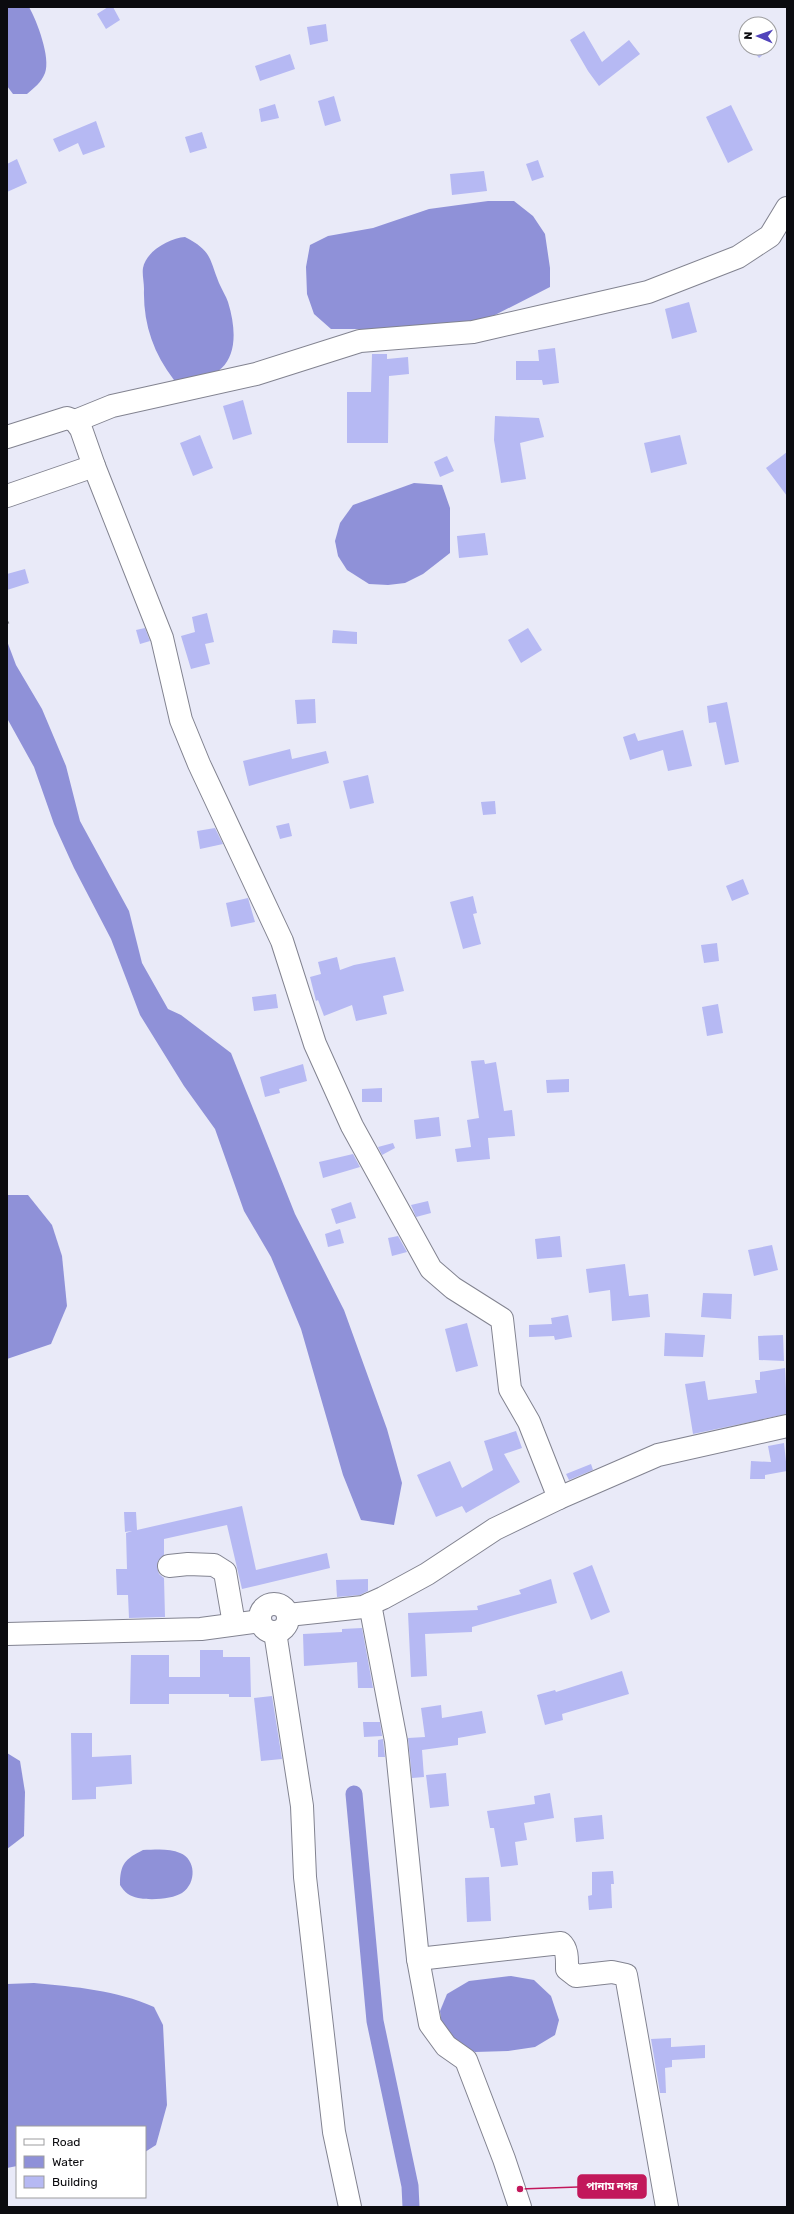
<svg xmlns="http://www.w3.org/2000/svg" width="794" height="2214" font-family="Rubik,'Noto Sans Bengali',sans-serif">
	<style>
		.water { fill: #8f91d8 }
		.lines { fill: none; stroke-linecap: round; stroke-linejoin: round }
		.canal { stroke: #8f91d8; stroke-width: 17 }
		.building { fill: #b6b9f3 }
		.minor-casing { stroke: #828390; stroke-width: 24 }
		.path { stroke: #90919b; stroke-width: 2.5; stroke-dasharray: 2 3; stroke-linecap: butt }
		.minor { stroke: #fff; stroke-width: 22 }
		.leader { fill: none; stroke: #c2185b; stroke-width: 1.5 }
		.callout-dot { fill: #c2185b; stroke: #fff; stroke-width: 1.5 }
		.callout { fill: #c2185b; stroke: #c2185b; stroke-width: 1.5 }
		.callout-label { font-size: 11px; text-anchor: middle; font-weight: bold; fill: #fff }
	</style>
	<rect width="100%" height="100%" fill="#e9eaf8"/>
	<g class="water">
		<path d="M 7,7 L 29,7 C 37,21 51,58 45,73 C 41,83 34,88 27,94 L 13,94 L 7,86 Z"/>
		<polygon points="488,201 514,201 533,216 545,234 550,268 550,287 495,315 453,327 414,326 371,329 331,329 314,314 307,294 306,267 310,245 328,236 373,228 429,209"/>
		<path d="M 185,237 C 212,251 209,258 219,283 C 222,290 226,296 228,302 C 243,351 229,385 174,380 C 153,353 143,323 144,289 C 144,282 142,274 143,268 C 146,251 170,238 185,237 Z"/>
		<polygon points="414,483 442,485 450,508 450,553 423,574 405,583 388,585 369,584 347,570 338,556 335,541 340,523 353,505"/>
		<polygon points="7,641 16,665 42,709 66,766 80,821 129,911 142,963 168,1009 181,1015 231,1053 295,1214 344,1310 387,1429 402,1483 394,1525 361,1520 343,1475 301,1329 271,1257 244,1211 215,1129 184,1086 140,1015 111,939 74,868 54,824 34,767 8,720"/>
		<polygon points="7,1195 28,1195 52,1225 62,1256 67,1306 51,1344 7,1359"/>
		<polygon points="7,1753 20,1761 25,1792 24,1836 7,1849"/>
		<path d="M 143,1850 C 154,1850 169,1848 180,1853 C 196,1859 197,1883 182,1893 C 171,1900 139,1902 128,1894 C 125,1892 122,1888 120,1885 C 120,1864 125,1859 143,1850 Z"/>
		<polygon points="511,1976 534,1980 551,1996 559,2020 555,2035 535,2047 508,2051 475,2052 453,2040 442,2027 440,2011 447,1994 469,1981"/>
		<path d="M 34,1983 C 76,1987 116,1990 154,2007 L 163,2025 L 167,2105 L 156,2145 L 145,2152 L 145,2127 L 17,2127 L 17,2166 L 7,2168 L 7,1984 Z"/>
	</g>
	<g class="lines">
		<polyline class="canal" points="354,1794 375,2021 410,2186 411,2207"/>
	</g>
	<g class="building">
		<polygon points="108,7 113,7 120,20 106,29 97,14"/>
		<polygon points="326,24 328,41 310,45 307,27"/>
		<polygon points="584,31 602,62 629,40 640,54 599,86 588,71 570,40"/>
		<polygon points="770,46 771,48 759,58 751,48 770,48"/>
		<polygon points="290,54 295,69 260,81 255,66"/>
		<polygon points="334,96 341,121 325,126 318,101"/>
		<polygon points="275,104 279,118 261,122 259,109"/>
		<polygon points="731,105 753,150 728,163 706,117"/>
		<polygon points="96,121 105,147 83,155 78,143 59,152 53,139"/>
		<polygon points="202,132 207,148 190,153 185,137"/>
		<polygon points="17,159 27,183 7,192 7,164"/>
		<polygon points="538,160 544,177 532,181 526,164"/>
		<polygon points="484,171 487,191 452,195 450,174"/>
		<polygon points="689,302 697,332 672,339 665,309"/>
		<polygon points="555,348 559,383 543,385 542,380 516,380 516,361 539,361 538,350"/>
		<polygon points="372,354 387,354 387,359 408,357 409,374 389,376 388,443 347,443 347,392 371,392"/>
		<polygon points="243,400 252,434 233,440 223,406"/>
		<polygon points="495,416 539,418 544,437 520,443 526,479 501,483 494,440"/>
		<polygon points="200,435 213,468 193,476 180,443"/>
		<polygon points="680,435 687,464 651,473 644,443"/>
		<polygon points="787,452 787,496 766,468"/>
		<polygon points="447,456 454,471 440,477 434,462"/>
		<polygon points="485,533 488,555 459,558 457,536"/>
		<polygon points="25,569 29,583 7,590 7,574"/>
		<polygon points="207,613 214,642 205,644 210,664 191,669 181,636 195,632 192,617"/>
		<polygon points="145,628 150,641 140,644 136,630"/>
		<polygon points="528,628 542,650 521,663 508,640"/>
		<polygon points="333,630 357,632 357,644 332,643"/>
		<polygon points="315,699 316,723 297,724 295,700"/>
		<polygon points="727,702 739,762 725,765 716,722 709,723 707,706"/>
		<polygon points="683,730 692,766 668,771 663,750 630,760 623,737 635,733 638,741"/>
		<polygon points="290,749 292,759 326,751 329,763 249,786 243,761"/>
		<polygon points="368,775 374,803 350,809 343,781"/>
		<polygon points="495,801 496,814 483,815 481,802"/>
		<polygon points="289,823 292,836 280,839 276,826"/>
		<polygon points="215,828 223,844 200,849 197,831"/>
		<polygon points="743,879 749,894 732,901 726,886"/>
		<polygon points="473,896 477,913 473,914 481,944 463,949 450,902"/>
		<polygon points="248,898 255,922 231,927 226,903"/>
		<polygon points="717,943 719,961 704,963 701,945"/>
		<polygon points="337,957 340,970 354,965 395,957 404,991 383,996 387,1014 356,1021 352,1005 324,1016 318,1000 316,1001 310,977 321,974 318,962"/>
		<polygon points="276,994 278,1008 254,1011 252,997"/>
		<polygon points="718,1004 723,1033 707,1036 702,1007"/>
		<polygon points="484,1060 485,1064 496,1062 504,1111 512,1110 515,1136 488,1138 490,1159 457,1162 455,1149 471,1147 467,1120 479,1118 471,1061"/>
		<polygon points="303,1064 307,1081 279,1089 280,1093 265,1097 260,1077"/>
		<polygon points="569,1079 569,1092 547,1093 546,1080"/>
		<polygon points="382,1088 382,1102 362,1102 362,1089"/>
		<polygon points="439,1117 441,1136 416,1139 414,1120"/>
		<polygon points="393,1143 395,1148 382,1155 378,1147"/>
		<polygon points="353,1154 360,1167 323,1178 319,1162"/>
		<polygon points="428,1201 431,1213 416,1217 411,1205"/>
		<polygon points="351,1202 356,1218 336,1224 331,1209"/>
		<polygon points="340,1229 344,1243 328,1247 325,1234"/>
		<polygon points="398,1236 407,1252 392,1256 388,1238"/>
		<polygon points="560,1236 562,1257 537,1259 535,1239"/>
		<polygon points="772,1245 778,1270 754,1276 748,1250"/>
		<polygon points="625,1264 629,1296 648,1294 650,1317 612,1321 610,1290 589,1293 586,1269"/>
		<polygon points="703,1293 732,1294 731,1319 701,1317"/>
		<polygon points="568,1315 572,1337 555,1340 554,1336 529,1337 529,1325 552,1324 551,1318"/>
		<polygon points="467,1323 478,1366 456,1372 445,1329"/>
		<polygon points="665,1333 705,1335 703,1357 664,1356"/>
		<polygon points="783,1335 784,1361 759,1360 758,1336"/>
		<polygon points="785,1368 787,1414 693,1434 685,1384 705,1381 708,1400 757,1393 755,1380 760,1380 760,1372"/>
		<polygon points="516,1431 522,1448 504,1454 520,1482 466,1513 462,1506 436,1517 417,1475 450,1461 462,1488 493,1470 484,1441"/>
		<polygon points="784,1443 787,1471 765,1475 765,1479 750,1479 751,1461 771,1462 768,1446"/>
		<polygon points="591,1464 593,1470 569,1480 566,1474"/>
		<polygon points="242,1506 256,1570 327,1553 330,1568 242,1589 227,1525 164,1539 164,1555 158,1561 157,1567 159,1574 164,1578 165,1617 129,1618 128,1595 117,1595 116,1569 127,1569 126,1533 132,1531 125,1532 124,1512 136,1512 137,1530"/>
		<polygon points="592,1565 610,1612 591,1620 573,1573"/>
		<polygon points="368,1579 368,1591 360,1595 337,1597 336,1580"/>
		<polygon points="551,1579 557,1603 472,1627 472,1632 425,1634 427,1676 411,1677 408,1613 478,1610 477,1606 521,1594 519,1590"/>
		<polygon points="362,1628 373,1688 358,1688 357,1662 304,1666 303,1634 342,1632 342,1629"/>
		<polygon points="200,1650 223,1650 223,1657 250,1657 251,1697 229,1697 229,1694 169,1694 169,1704 130,1704 131,1655 169,1655 169,1677 200,1677"/>
		<polygon points="622,1671 629,1694 562,1714 563,1720 545,1725 537,1695 555,1690 556,1692"/>
		<polygon points="272,1696 282,1759 261,1761 254,1698"/>
		<polygon points="441,1705 442,1718 482,1711 486,1733 458,1738 458,1745 422,1750 424,1777 412,1778 408,1738 425,1737 421,1708"/>
		<polygon points="363,1722 380,1722 382,1736 364,1737"/>
		<polygon points="71,1733 92,1733 92,1757 131,1755 132,1784 96,1787 96,1799 72,1800"/>
		<polygon points="383,1739 385,1757 378,1757 378,1740"/>
		<polygon points="446,1773 449,1806 430,1808 426,1775"/>
		<polygon points="550,1793 554,1818 524,1823 527,1840 515,1842 518,1865 501,1867 494,1828 490,1828 487,1811 535,1804 534,1796"/>
		<polygon points="602,1815 604,1839 576,1842 574,1818"/>
		<polygon points="613,1871 614,1884 611,1884 612,1908 589,1910 588,1896 592,1895 592,1872"/>
		<polygon points="489,1877 491,1921 467,1922 465,1878"/>
		<polygon points="671,2038 671,2047 705,2045 705,2058 672,2060 672,2067 665,2068 666,2093 660,2093 651,2039"/>
	</g>
	<g class="lines">
		<defs>
			<g id="minor">
				<polyline points="75,421 112,406 256,374 360,341 473,332 648,292 738,257 770,236 787,208"/>
				<polyline points="7,437 67,418 75,421 81,429 94,466 162,638 181,720 199,764 282,941 315,1044 352,1126 431,1269 453,1288 502,1319 510,1389 529,1422 559,1498"/>
				<polyline points="7,496 94,466"/>
				<polyline points="169,1566 188,1564 214,1565 225,1572 234,1624"/>
				<circle cx="274" cy="1618" r="14"/>
				<polyline points="370,1604 396,1741 418,1959 430,2024 446,2046 466,2060 504,2159 520,2207"/>
				<polyline points="288,1615 363,1607 383,1598 427,1574 495,1529 559,1498 658,1455 787,1426"/>
				<polyline points="275,1632 302,1806 305,1877 334,2132 350,2207"/>
				<polyline points="7,1634 201,1629 260,1621"/>
				<path d="M 418,1959 L 561,1943 C 568,1949 567,1961 567,1969 L 576,1976 L 612,1972 L 626,1975 L 667,2207"/>
			</g>
		</defs>
		<use href="#minor" class="minor-casing"/>
		<polyline class="path" points="7,623 9,622"/>
		<use href="#minor" class="minor"/>
	</g>
	<path class="leader" d="M520 2189L578 2187"/>
	<circle class="callout-dot" cx="520" cy="2189" r="4"/>
	<rect class="callout" x="578" y="2175" width="68" height="23" rx="4"/>
	<g class="callout-label">
		<text x="612" y="2190">পানাম নগর</text>
	</g>
	<rect width="794" height="2214" fill="none" stroke="#0b0b0f" stroke-width="16"/>
	<rect x="16" y="2126" width="130" height="72" fill="#ffffff" stroke="#9d9d9f"/>
	<rect x="24" y="2139" width="20" height="6" fill="#ffffff" stroke="#9d9d9f"/>
	<text x="52" y="2146" font-size="12" fill="#0b0b0f">Road</text>
	<rect x="24" y="2156" width="20" height="12" fill="#8f91d8" stroke="#9d9d9f"/>
	<text x="52" y="2166" font-size="12" fill="#0b0b0f">Water</text>
	<rect x="24" y="2176" width="20" height="12" fill="#b6b9f3" stroke="#9d9d9f"/>
	<text x="52" y="2186" font-size="12" fill="#0b0b0f">Building</text>
	<g transform="translate(758 36) rotate(272)"><circle r="19" fill="#ffffff" stroke="#9d9d9f"/>
	<path d="M0-3L7 15L0 10L-7 15Z" fill="#5143bb"/>
	<text y="-6" font-size="11" font-weight="bold" text-anchor="middle" fill="#0b0b0f">N</text>
	</g>
</svg>
